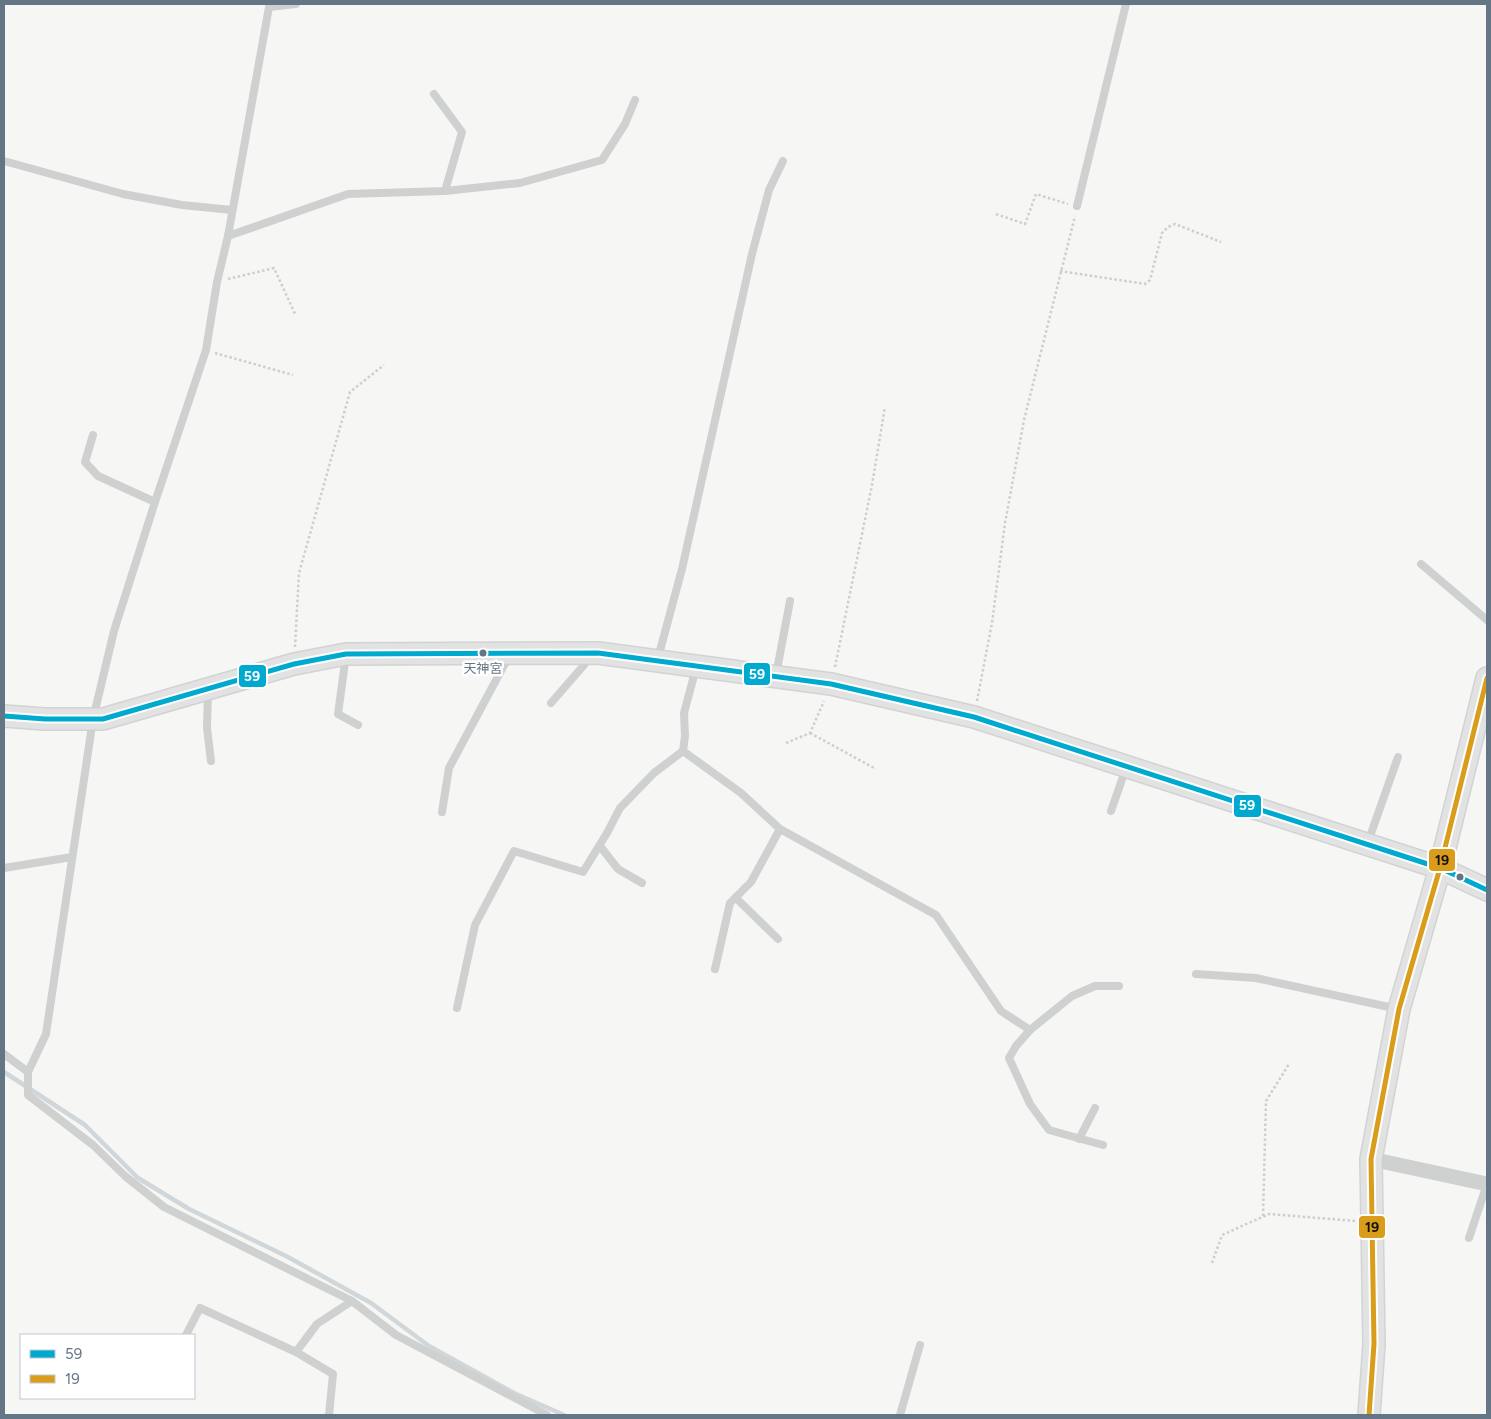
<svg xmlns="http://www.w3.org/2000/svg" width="1491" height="1419" font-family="Figtree,'Noto Sans TC',sans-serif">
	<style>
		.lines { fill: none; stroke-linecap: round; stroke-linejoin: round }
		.stream { stroke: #d0d7da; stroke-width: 4.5 }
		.secondary-casing { stroke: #d1d3d4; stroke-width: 24 }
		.path { stroke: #cdcece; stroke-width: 2.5; stroke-dasharray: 2.5 2.5; stroke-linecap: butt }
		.lane { stroke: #cfd1d1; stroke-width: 8 }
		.street { stroke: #cfd1d1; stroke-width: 15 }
		.secondary { stroke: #e2e2e3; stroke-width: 21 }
		.bus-1-casing { stroke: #fff; stroke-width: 9 }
		.bus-2-casing { stroke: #fff; stroke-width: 9 }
		.bus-1 { stroke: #00a9ce; stroke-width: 5 }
		.bus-2 { stroke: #da9c1b; stroke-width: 5 }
		.bus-dot { fill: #647586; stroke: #fff; stroke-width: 2 }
		.labels { text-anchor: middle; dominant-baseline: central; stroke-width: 5; stroke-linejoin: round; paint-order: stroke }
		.bus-label { font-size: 13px; fill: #647586; stroke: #fff }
		.line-badge { stroke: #fff; stroke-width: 2 }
		.badge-label { font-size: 14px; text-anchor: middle; font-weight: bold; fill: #fff }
		.pale-badge-label { font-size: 14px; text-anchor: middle; font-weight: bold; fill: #111 }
	</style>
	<rect width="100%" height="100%" fill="#f6f6f4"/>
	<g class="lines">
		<polyline class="stream" points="4,1072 85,1125 138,1178 189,1209 286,1256 371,1303 429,1346 514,1393 564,1415"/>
		<defs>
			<g id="secondary">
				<polyline points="4,716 45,719 103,719 294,664 346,654 598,653 831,684 974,717 1440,868 1487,890"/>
				<polyline points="1369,1415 1374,1344 1371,1159 1399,1009 1440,868 1487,678"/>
			</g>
		</defs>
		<use href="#secondary" class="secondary-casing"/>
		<g class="path">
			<polyline points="996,214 1025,224 1036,194 1068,204"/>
			<polyline points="1060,271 1145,284 1150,280 1162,233 1168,227 1175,224 1221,242"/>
			<polyline points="228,279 274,268 296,316"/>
			<polyline points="215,353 293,375"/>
			<polyline points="295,647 299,573 350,392 384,365"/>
			<polyline points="835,667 872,485 885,407"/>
			<polyline points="977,701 992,623 1005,523 1024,420 1075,216"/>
			<polyline points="810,733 876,769"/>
			<polyline points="786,743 810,733 824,701"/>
			<polyline points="1263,1216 1266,1101 1289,1064"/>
			<polyline points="1212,1263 1222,1235 1269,1214 1356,1221"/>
		</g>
		<g class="lane">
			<polyline points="296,4 269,7 228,236 217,282 206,350 155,502 114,631 93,719 46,1034 28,1072 28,1095 93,1145 125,1176 164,1207 352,1301 396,1335 547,1415"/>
			<polyline points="434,94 462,132 445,191"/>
			<polyline points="4,161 123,194 182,205 232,210"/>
			<polyline points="1077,206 1126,4"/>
			<polyline points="228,236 348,194 445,191 520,183 602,160 625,124 635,100"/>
			<polyline points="93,435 85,462 98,476 155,502"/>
			<polyline points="1421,564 1487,620"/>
			<polyline points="346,655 338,714 358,725"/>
			<polyline points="658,658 682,569 752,254 769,190 783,161"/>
			<polyline points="696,668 684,713 685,736 683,751 741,793 780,829 936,915 1001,1011 1030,1030 1016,1046 1009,1058 1030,1104 1049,1130 1103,1145"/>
			<polyline points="776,675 790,601"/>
			<polyline points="208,691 207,728 211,761"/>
			<polyline points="551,703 584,665 589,656"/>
			<polyline points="1111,811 1126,768"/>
			<polyline points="442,812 449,768 509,656"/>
			<polyline points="1368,842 1398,757"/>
			<polyline points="600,846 618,869 642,883"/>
			<polyline points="4,868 72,857"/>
			<polyline points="736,898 778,939"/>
			<polyline points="715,969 730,903 751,882 780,829"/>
			<polyline points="1196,974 1256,978 1398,1009"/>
			<polyline points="457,1008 475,925 514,851 583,872 607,833 620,808 654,773 683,751"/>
			<polyline points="1030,1030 1072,996 1095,986 1119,986"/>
			<polyline points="4,1054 28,1072"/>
			<polyline points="1079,1139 1095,1108"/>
			<polyline points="1469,1238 1487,1184"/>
			<polyline points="186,1335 200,1308 296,1352"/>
			<polyline points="329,1415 333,1374 296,1352 317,1324 352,1301"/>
			<polyline points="900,1415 920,1345"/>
		</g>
		<polyline class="street" points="1371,1159 1487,1184"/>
		<use href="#secondary" class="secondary"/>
		<defs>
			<polyline id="bus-1" points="4,716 45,719 103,719 294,664 346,654 598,653 831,684 974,717 1440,868 1487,890"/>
			<polyline id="bus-2" points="1369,1415 1374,1344 1371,1159 1399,1009 1440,868 1487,678"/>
		</defs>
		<use href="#bus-1" class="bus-1-casing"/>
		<use href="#bus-2" class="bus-2-casing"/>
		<use href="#bus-1" class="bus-1"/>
		<use href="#bus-2" class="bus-2"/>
	</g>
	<g class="bus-dot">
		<circle cx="483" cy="653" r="4.5"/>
		<circle cx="1460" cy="877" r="4.5"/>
	</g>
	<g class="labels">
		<g class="bus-label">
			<text x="483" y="668">天神宮</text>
		</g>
	</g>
	<g class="line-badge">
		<rect x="743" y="662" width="28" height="24" rx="5" fill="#00a9ce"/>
		<rect x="238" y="664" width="29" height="24" rx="5" fill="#00a9ce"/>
		<rect x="1233" y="794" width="29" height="24" rx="5" fill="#00a9ce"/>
		<rect x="1428" y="848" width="28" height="24" rx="5" fill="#da9c1b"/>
		<rect x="1358" y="1215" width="28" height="24" rx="5" fill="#da9c1b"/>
	</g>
	<g class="badge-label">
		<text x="757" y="679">59</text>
		<text x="252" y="681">59</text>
		<text x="1247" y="810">59</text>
	</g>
	<g class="pale-badge-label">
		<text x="1442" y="865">19</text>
		<text x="1372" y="1232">19</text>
	</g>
	<rect width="1491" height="1419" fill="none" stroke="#647586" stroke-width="10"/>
	<rect x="20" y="1334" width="175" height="65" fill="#ffffff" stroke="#c1c8cf"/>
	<rect x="30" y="1350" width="25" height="8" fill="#00a9ce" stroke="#c1c8cf"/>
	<text x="65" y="1359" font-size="15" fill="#647586">59</text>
	<rect x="30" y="1375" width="25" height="8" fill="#da9c1b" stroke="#c1c8cf"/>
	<text x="65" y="1384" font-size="15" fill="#647586">19</text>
</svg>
